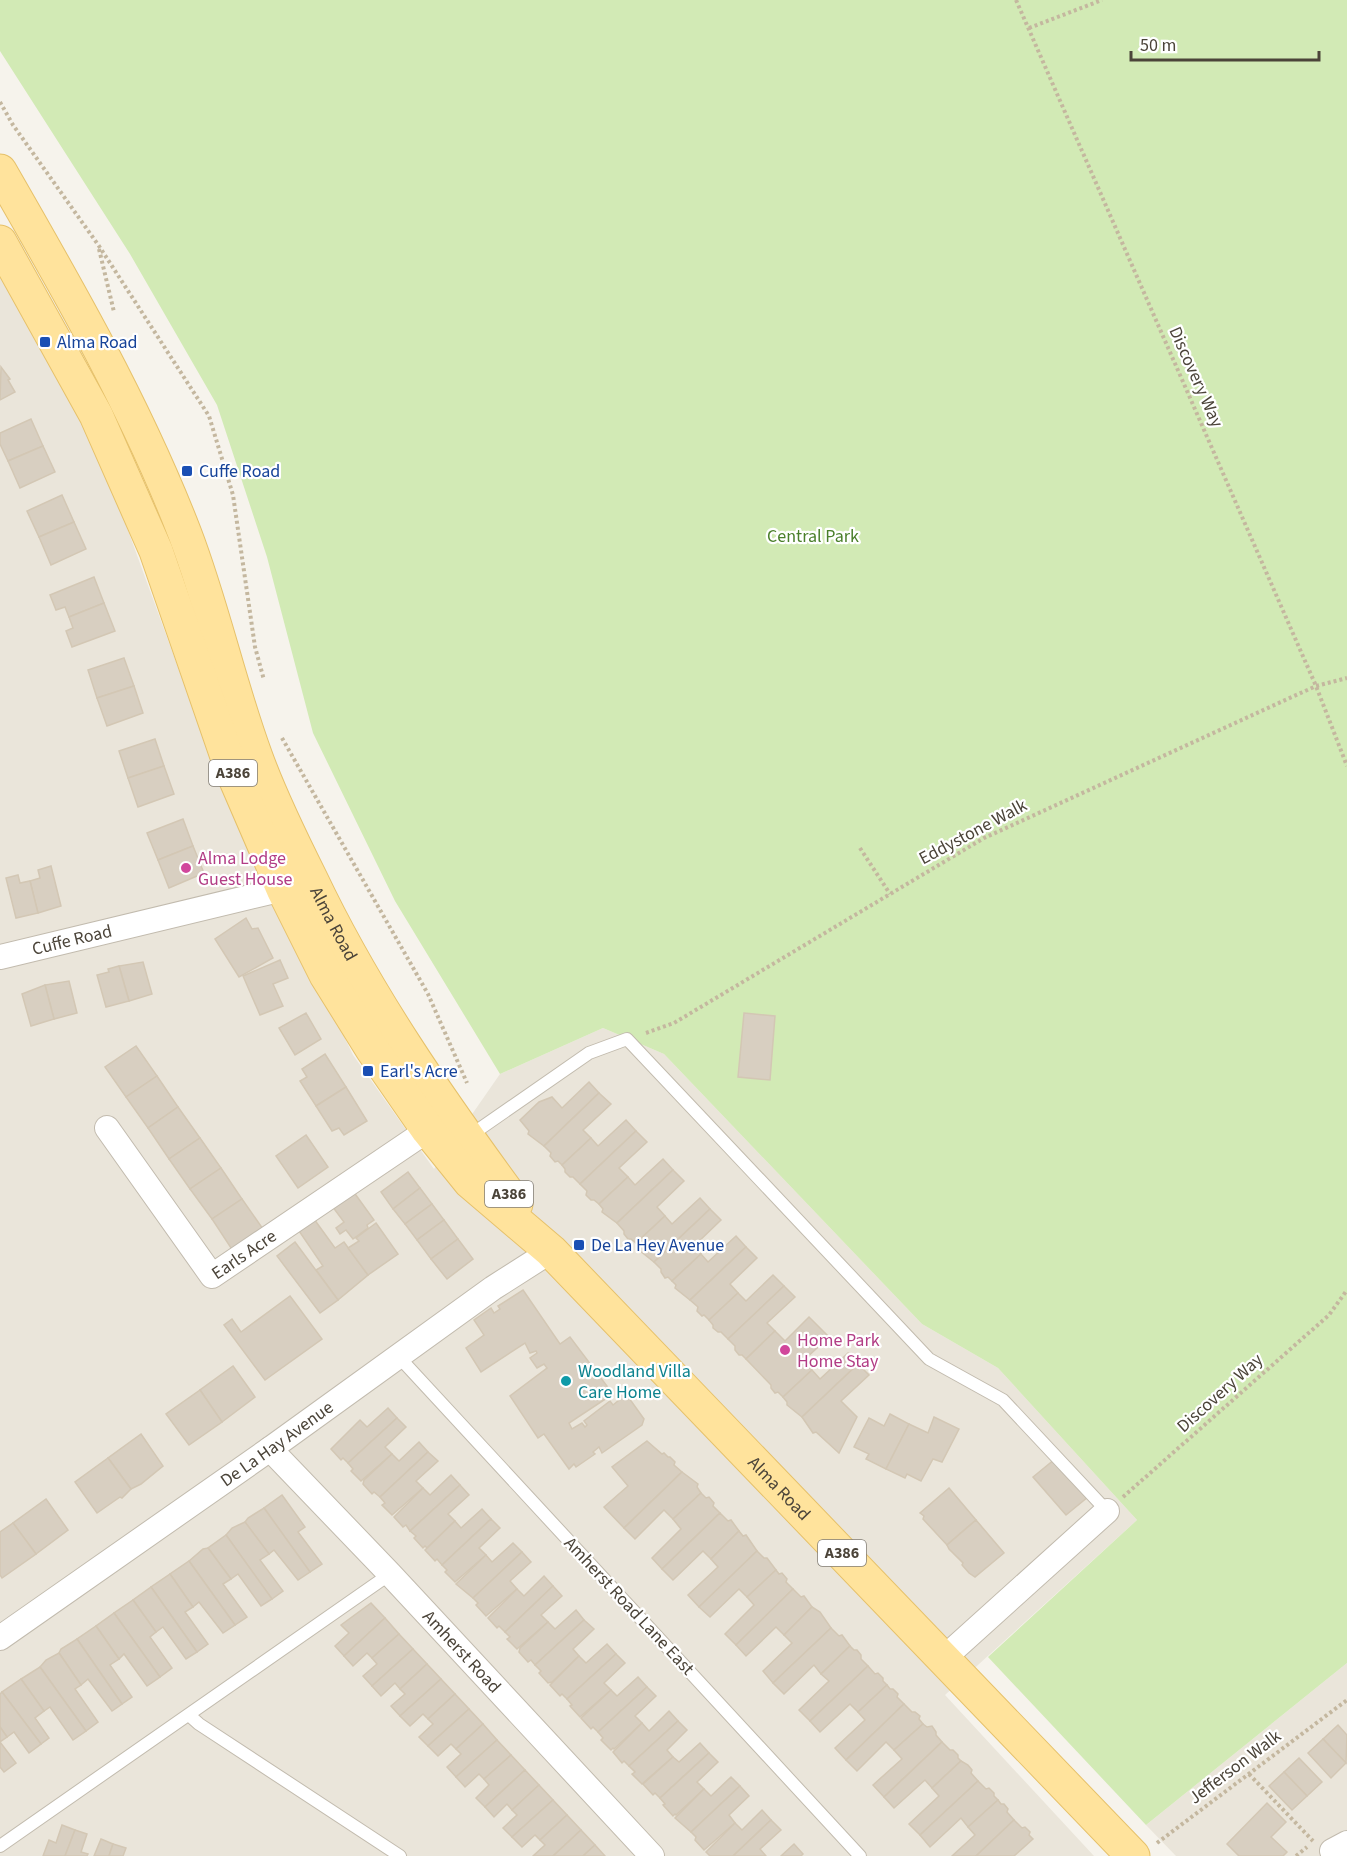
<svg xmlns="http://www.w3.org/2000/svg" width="1347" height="1856" font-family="'Source Sans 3',sans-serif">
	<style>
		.residential { fill: #eae5da }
		.green { fill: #d2eab5 }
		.building { fill: #d8cfc1; stroke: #d3c7b4; stroke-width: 1.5 }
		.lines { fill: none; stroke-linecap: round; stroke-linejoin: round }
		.lane-casing { stroke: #c2bbae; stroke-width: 14 }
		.street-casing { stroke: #c2bbae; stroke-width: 26 }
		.primary-casing { stroke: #e6c16a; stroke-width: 35 }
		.path { stroke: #c4b79f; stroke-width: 4; stroke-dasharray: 3 3; stroke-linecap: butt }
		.lane { stroke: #fff; stroke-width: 12 }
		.street { stroke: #fff; stroke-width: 24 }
		.primary { stroke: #ffe39c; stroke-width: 33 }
		.transit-dot { fill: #1a4fb4; stroke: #fff; stroke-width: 2 }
		.hotel-dot { fill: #d1479c; stroke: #fff; stroke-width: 2 }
		.culture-dot { fill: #0f9aa8; stroke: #fff; stroke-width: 2 }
		.labels { text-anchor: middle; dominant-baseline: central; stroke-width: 4.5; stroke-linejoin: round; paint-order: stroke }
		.shield { fill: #fff; stroke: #817c74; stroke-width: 1.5 }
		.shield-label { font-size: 16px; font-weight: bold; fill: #4b4439 }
		.transit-label { font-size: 18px; fill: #164399; stroke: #fff; text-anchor: start }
		.street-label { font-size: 18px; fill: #4b4439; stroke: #fff }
		.park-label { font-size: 18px; fill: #4a7f2a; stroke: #fff }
		.hotel-label { font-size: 18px; fill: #b23c85; stroke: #fff; text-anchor: start }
		.culture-label { font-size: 18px; fill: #0d838f; stroke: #fff; text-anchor: start }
	</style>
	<rect width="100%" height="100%" fill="#f6f3ec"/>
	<g class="residential">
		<polygon points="0,274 99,451 214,766 353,1055 434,1169 500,1074 603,1028 664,1054 922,1324 998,1368 1137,1520 945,1695 1094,1856 0,1856"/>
		<polygon points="1347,1663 1347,1856 1176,1856 1146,1825"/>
	</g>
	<polygon class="green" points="0,0 1347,0 1347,1663 1146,1825 988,1657 1137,1520 998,1368 922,1324 664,1054 603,1028 500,1074 395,901 313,733 267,557 217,405 130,254 0,51"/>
	<g class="building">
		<polygon points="1,367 10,379 8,380 15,392 0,400"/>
		<polygon points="31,419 43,446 8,461 0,444 0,433"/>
		<polygon points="43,446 55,472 20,488 8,461"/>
		<polygon points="62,495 74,522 39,537 27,511"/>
		<polygon points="74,522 86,549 51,565 39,537"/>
		<polygon points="94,577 104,603 69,617 65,607 56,610 50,595"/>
		<polygon points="104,603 115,631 72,647 66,631 73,628 69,617"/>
		<polygon points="124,658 134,686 97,698 88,670"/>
		<polygon points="134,686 143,713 107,726 97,698"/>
		<polygon points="155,739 164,766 128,778 119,751"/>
		<polygon points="164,766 174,794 138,807 128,778"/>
		<polygon points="183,819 193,846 158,860 147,833"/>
		<polygon points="193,846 204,873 169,888 158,860"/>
		<polygon points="51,866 61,906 38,913 30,881 40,878 38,870"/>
		<polygon points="18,875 20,883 30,881 38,913 16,918 6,878"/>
		<polygon points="246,918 252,929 258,928 273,958 239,977 215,939"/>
		<polygon points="280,960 288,978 273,984 283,1006 260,1015 243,976"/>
		<polygon points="143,962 152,994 129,1001 119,966"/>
		<polygon points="119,966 129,1001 106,1007 97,975 109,972 108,969"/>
		<polygon points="69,981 77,1013 54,1019 45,985"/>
		<polygon points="45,985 54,1019 31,1026 22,994"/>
		<polygon points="306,1013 321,1039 295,1055 279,1028"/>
		<polygon points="744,1013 775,1016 770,1080 738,1077"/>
		<polygon points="136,1046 157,1076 126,1097 105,1067"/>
		<polygon points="325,1054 346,1087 316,1106 300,1081 307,1077 302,1069"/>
		<polygon points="157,1076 178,1107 148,1128 126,1097"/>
		<polygon points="589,1082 599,1093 544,1146 528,1134 529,1131 520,1120 539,1102 552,1097 562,1108"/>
		<polygon points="346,1087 367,1121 344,1135 339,1128 332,1131 316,1106"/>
		<polygon points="599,1093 611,1104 583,1130 591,1138 562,1165 558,1161 555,1162 550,1156 551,1153 544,1146"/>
		<polygon points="178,1107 200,1138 169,1159 148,1128"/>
		<polygon points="626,1120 636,1131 580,1184 573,1177 570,1177 565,1172 565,1169 562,1165 591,1138 598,1146"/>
		<polygon points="636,1131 647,1142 619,1168 628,1177 599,1204 594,1200 591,1200 586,1195 587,1191 580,1184"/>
		<polygon points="306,1135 328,1167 298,1188 276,1156"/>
		<polygon points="200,1138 221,1168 190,1189 169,1159"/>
		<polygon points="663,1159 673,1170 617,1223 602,1212 603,1209 599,1204 628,1177 635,1185"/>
		<polygon points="221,1168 242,1199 212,1219 190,1189"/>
		<polygon points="673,1170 684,1181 657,1207 665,1216 636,1243 631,1239 628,1239 624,1234 624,1231 617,1223"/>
		<polygon points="408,1172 420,1188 393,1209 381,1192"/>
		<polygon points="420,1188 432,1204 405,1224 393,1209"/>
		<polygon points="353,1191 374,1220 367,1225 368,1228 353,1239 346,1230 340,1234 336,1228 344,1222 332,1206"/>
		<polygon points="700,1198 710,1209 654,1262 639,1250 640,1247 636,1243 665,1216 672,1224"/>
		<polygon points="242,1199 263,1229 233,1251 212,1219"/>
		<polygon points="432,1204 444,1220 417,1240 405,1224"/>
		<polygon points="710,1209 721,1220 694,1246 701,1254 672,1281 668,1277 665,1278 661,1272 661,1269 654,1262"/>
		<polygon points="314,1219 335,1248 344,1242 368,1275 338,1300 316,1270 323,1266 299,1231"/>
		<polygon points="444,1220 458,1239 431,1259 417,1240"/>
		<polygon points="376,1223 398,1254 368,1275 348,1248 359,1241 356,1238"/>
		<polygon points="736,1236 746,1247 690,1300 675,1288 676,1285 672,1281 701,1254 708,1262"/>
		<polygon points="458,1239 473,1259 447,1279 431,1259"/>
		<polygon points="295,1242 338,1300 320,1313 277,1256"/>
		<polygon points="746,1247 757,1258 730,1284 738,1293 709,1320 704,1315 702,1316 697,1311 698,1307 690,1300"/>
		<polygon points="773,1275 784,1286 728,1339 721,1332 718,1332 713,1328 713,1325 709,1320 738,1293 746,1301"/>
		<polygon points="784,1286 795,1297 767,1323 775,1331 746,1359 742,1355 739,1355 735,1350 735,1346 728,1339"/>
		<polygon points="523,1290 560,1344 570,1337 613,1394 569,1423 572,1429 582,1423 585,1427 587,1425 584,1421 610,1401 613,1405 619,1400 617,1397 624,1391 644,1419 642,1425 602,1453 599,1447 593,1452 595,1454 576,1467 574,1464 569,1469 544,1434 538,1438 510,1396 547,1368 544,1364 537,1368 530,1358 537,1353 536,1351 530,1353 525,1343 481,1372 466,1348 484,1335 474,1320 491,1308 494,1313 500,1309 498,1306"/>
		<polygon points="290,1296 322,1339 265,1380 224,1325 232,1319 241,1332"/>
		<polygon points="809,1317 829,1337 803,1361 812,1370 783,1397 778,1392 775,1393 771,1388 771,1385 746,1359 775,1331 785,1341"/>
		<polygon points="848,1353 858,1364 802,1417 787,1405 787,1402 783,1397 812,1370 820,1379"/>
		<polygon points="858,1364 869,1375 841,1401 857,1417 839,1453 816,1432 813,1433 802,1417"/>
		<polygon points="233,1366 255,1397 222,1422 200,1390"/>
		<polygon points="200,1390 222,1422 189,1445 166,1414"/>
		<polygon points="388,1408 397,1418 348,1463 343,1458 341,1460 331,1449 360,1420 367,1427"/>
		<polygon points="890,1414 909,1424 886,1469 866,1459 869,1454 854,1447 869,1418 884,1426"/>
		<polygon points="934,1417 959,1429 942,1462 933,1459 921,1481 907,1474 905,1478 886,1469 909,1424 928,1433"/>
		<polygon points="397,1418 406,1427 385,1447 392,1454 361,1481 351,1471 353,1469 348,1463"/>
		<polygon points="141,1434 163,1466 141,1484 131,1489 108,1458"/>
		<polygon points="647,1441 662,1454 664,1453 668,1457 670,1457 675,1462 674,1465 682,1472 624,1528 604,1507 628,1486 612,1467"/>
		<polygon points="419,1442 428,1452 380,1497 374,1492 372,1494 363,1484 364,1480 392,1454 399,1461"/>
		<polygon points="428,1452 438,1461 416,1481 423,1488 392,1515 382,1505 385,1503 380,1497"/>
		<polygon points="108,1458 131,1489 122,1498 120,1497 97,1513 75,1482"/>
		<polygon points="1055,1459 1088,1497 1066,1515 1033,1477"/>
		<polygon points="682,1472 698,1484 697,1487 701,1493 673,1519 664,1510 635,1539 624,1528"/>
		<polygon points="451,1475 460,1485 410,1531 406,1525 403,1527 394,1517 423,1488 430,1495"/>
		<polygon points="460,1485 469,1495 448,1514 455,1521 427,1548 425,1546 423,1548 414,1538 416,1536 410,1531"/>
		<polygon points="949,1488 976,1520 947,1545 923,1519 924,1516 920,1513"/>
		<polygon points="701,1493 706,1498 709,1497 714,1503 713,1506 720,1513 662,1569 652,1558 681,1529 673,1519"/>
		<polygon points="282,1495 305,1527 298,1532 322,1564 310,1572 264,1508"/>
		<polygon points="46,1499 68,1530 36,1554 13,1523"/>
		<polygon points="264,1508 310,1572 298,1580 274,1550 269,1554 245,1522 248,1518"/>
		<polygon points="482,1509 491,1519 442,1565 437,1559 435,1561 425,1550 455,1521 461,1528"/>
		<polygon points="720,1513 728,1521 731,1520 739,1531 711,1559 703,1551 673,1580 662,1569"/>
		<polygon points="491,1519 500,1528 479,1548 486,1555 455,1582 445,1572 447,1570 442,1565"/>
		<polygon points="976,1520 1004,1553 975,1577 969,1573 962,1565 963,1563 949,1549 947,1545"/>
		<polygon points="245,1522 269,1554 260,1560 283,1591 272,1599 226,1535 232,1528"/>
		<polygon points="13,1523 36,1554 2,1578 0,1575 0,1532"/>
		<polygon points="739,1531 743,1536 746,1535 757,1551 699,1607 688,1595 718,1567 711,1559"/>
		<polygon points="226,1535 272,1599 261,1606 238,1574 231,1579 208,1548"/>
		<polygon points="513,1543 522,1552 473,1598 456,1584 486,1555 492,1562"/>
		<polygon points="208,1548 231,1579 223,1584 247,1617 235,1625 189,1561 203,1549"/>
		<polygon points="757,1551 764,1558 767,1558 776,1570 747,1597 739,1589 710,1617 699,1607"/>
		<polygon points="522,1552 531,1562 510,1581 517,1589 486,1616 476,1605 478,1603 473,1598"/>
		<polygon points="189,1561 235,1625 223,1633 199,1602 193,1607 170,1574"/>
		<polygon points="776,1570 779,1574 782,1573 787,1579 786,1582 793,1589 736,1645 725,1634 754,1605 747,1597"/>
		<polygon points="170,1574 193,1607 185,1612 208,1644 197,1652 151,1587"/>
		<polygon points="544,1576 553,1586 505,1632 499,1626 497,1628 488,1618 517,1589 524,1596"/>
		<polygon points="553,1586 562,1596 541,1615 548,1622 517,1649 507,1639 510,1637 505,1632"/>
		<polygon points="151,1587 197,1652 186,1659 163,1627 156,1632 133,1600"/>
		<polygon points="793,1589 801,1597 804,1596 812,1607 784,1635 776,1627 746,1656 736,1645"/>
		<polygon points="133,1600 156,1632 150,1637 172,1668 160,1677 114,1613"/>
		<polygon points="371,1603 385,1618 344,1656 335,1646 349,1633 341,1625"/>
		<polygon points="812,1607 820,1612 831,1628 773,1683 763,1671 792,1643 784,1635"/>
		<polygon points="576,1610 584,1620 535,1665 531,1660 528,1662 519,1652 520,1648 548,1622 555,1629"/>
		<polygon points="114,1613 160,1677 147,1686 124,1654 119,1659 96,1626"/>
		<polygon points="385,1618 399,1634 372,1658 367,1653 353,1666 344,1656"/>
		<polygon points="584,1620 594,1629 573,1649 579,1656 552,1682 548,1683 539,1673 541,1671 535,1665"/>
		<polygon points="96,1626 119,1659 110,1665 132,1697 122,1704 77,1639"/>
		<polygon points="831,1628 839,1636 842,1635 850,1646 821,1674 814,1665 784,1694 773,1683"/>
		<polygon points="399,1634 413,1649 372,1686 363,1676 377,1664 372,1658"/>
		<polygon points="77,1639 122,1704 112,1711 88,1679 81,1685 59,1653 61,1649"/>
		<polygon points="607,1644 616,1654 567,1699 562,1694 560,1696 550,1685 579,1656 586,1663"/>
		<polygon points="850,1646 854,1650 857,1650 861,1655 861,1659 868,1666 810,1721 799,1710 829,1681 821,1674"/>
		<polygon points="413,1649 427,1664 400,1689 395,1683 381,1696 372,1686"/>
		<polygon points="59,1653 81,1685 75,1689 98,1722 86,1731 40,1667 46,1660"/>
		<polygon points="616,1654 625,1663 604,1683 611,1690 580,1717 570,1706 572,1705 567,1699"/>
		<polygon points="427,1664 441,1679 400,1716 391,1706 405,1694 400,1689"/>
		<polygon points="868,1666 875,1674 878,1673 883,1678 883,1681 887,1685 858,1712 850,1704 820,1732 810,1721"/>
		<polygon points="40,1667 86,1731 73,1740 50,1707 44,1711 21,1679"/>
		<polygon points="638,1677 647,1687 598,1732 593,1727 591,1729 581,1718 611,1690 617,1696"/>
		<polygon points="21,1679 44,1711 35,1718 49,1738 41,1744 2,1692"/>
		<polygon points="441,1679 455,1694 428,1719 423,1714 410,1726 400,1716"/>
		<polygon points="887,1685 890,1689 893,1689 898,1694 897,1697 904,1704 846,1760 835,1748 865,1720 858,1712"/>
		<polygon points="647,1687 656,1696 635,1716 642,1723 614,1749 613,1748 611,1750 601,1740 603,1738 598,1732"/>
		<polygon points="2,1692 41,1744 29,1753 14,1732 7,1737 0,1727 0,1694"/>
		<polygon points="455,1694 469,1709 428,1746 419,1737 433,1724 428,1719"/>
		<polygon points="904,1704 912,1712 915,1712 920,1716 919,1719 923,1724 894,1750 886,1742 857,1771 846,1760"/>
		<polygon points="469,1709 483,1724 456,1749 451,1744 438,1756 428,1746"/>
		<polygon points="669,1711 678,1721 629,1766 624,1761 622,1763 613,1752 642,1723 649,1731"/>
		<polygon points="678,1721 687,1730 667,1750 673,1757 642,1784 632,1774 635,1772 629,1766"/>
		<polygon points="483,1724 497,1740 456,1777 447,1767 461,1754 456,1749"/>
		<polygon points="923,1724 927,1727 932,1726 936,1732 936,1735 942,1742 884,1797 873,1785 902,1759 894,1750"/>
		<polygon points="1338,1725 1347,1735 1346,1763 1323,1739"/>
		<polygon points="0,1727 7,1737 0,1742 16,1763 4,1772 0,1767"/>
		<polygon points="1323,1739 1346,1763 1331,1778 1308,1753"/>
		<polygon points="497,1740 511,1755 484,1779 479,1774 465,1787 456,1777"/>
		<polygon points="942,1742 950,1750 953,1750 958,1755 958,1758 961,1761 932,1788 925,1780 894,1808 884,1797"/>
		<polygon points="700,1743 709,1753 660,1798 655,1793 653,1795 643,1784 673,1757 679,1762"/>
		<polygon points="709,1753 718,1762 697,1782 704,1789 676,1815 675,1814 673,1816 663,1805 665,1804 660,1798"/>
		<polygon points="511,1755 525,1770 485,1807 476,1798 489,1785 484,1779"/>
		<polygon points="1299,1758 1322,1782 1307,1796 1284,1772"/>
		<polygon points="961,1761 968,1765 972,1770 971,1773 978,1781 920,1835 909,1824 939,1796 932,1788"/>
		<polygon points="525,1770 539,1785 512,1810 507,1804 494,1817 485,1807"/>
		<polygon points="1284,1772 1307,1796 1292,1810 1269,1786"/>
		<polygon points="731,1777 740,1786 691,1832 675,1818 704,1789 711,1796"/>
		<polygon points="978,1781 986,1789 989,1788 994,1793 994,1796 998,1800 968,1827 961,1818 930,1847 920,1835"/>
		<polygon points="539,1785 553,1800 512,1837 503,1828 517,1815 512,1810"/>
		<polygon points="740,1786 749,1796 729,1815 735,1823 704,1850 695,1840 696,1837 691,1832"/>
		<polygon points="553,1800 567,1815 540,1840 535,1835 522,1847 512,1837"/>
		<polygon points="998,1800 1001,1804 1004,1804 1008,1809 1007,1812 1014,1820 976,1856 952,1856 975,1835 968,1827"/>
		<polygon points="1267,1803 1286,1822 1271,1837 1287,1852 1283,1856 1239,1856 1227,1844"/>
		<polygon points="762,1810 771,1820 733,1856 710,1856 706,1852 735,1823 742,1830"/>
		<polygon points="567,1815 581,1830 553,1856 533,1856 545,1845 540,1840"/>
		<polygon points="771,1820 781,1830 760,1849 766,1856 733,1856"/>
		<polygon points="1014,1820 1022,1828 1025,1827 1030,1832 1029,1835 1033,1839 1014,1856 976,1856"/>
		<polygon points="62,1825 75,1830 65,1856 43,1856 49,1840 56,1843"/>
		<polygon points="75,1830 87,1834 81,1852 88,1854 87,1856 65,1856"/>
		<polygon points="581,1830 595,1845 583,1856 553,1856"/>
		<polygon points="101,1839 113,1844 109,1856 94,1856"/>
		<polygon points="113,1844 126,1848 123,1856 109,1856"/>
		<polygon points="794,1844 803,1854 801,1856 781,1856"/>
		<polygon points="595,1845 605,1856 583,1856"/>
	</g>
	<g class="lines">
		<defs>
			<g id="lane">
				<polyline points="468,1137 589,1053 627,1039 929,1359 1003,1400 1107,1511"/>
				<polyline points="398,1356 860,1856"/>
				<polyline points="189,1715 199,1724 400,1856"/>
				<polyline points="0,1846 390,1574"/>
			</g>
			<g id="street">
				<path id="s1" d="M 0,957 L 283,889"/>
				<path id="s2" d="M 107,1128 L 212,1276 L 428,1130"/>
				<path id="s3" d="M 270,1449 L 390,1574 L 652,1856"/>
				<path id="s4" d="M 0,1638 L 270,1449 L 493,1288 L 551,1251"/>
				<polyline points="944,1658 1107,1511"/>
				<polyline points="1332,1851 1347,1843"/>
			</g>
			<g id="primary">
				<path id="s5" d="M 0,171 C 68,289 136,407 185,534 C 213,607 229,684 256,757 C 270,796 292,841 311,879 C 366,995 440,1101 516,1204"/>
				<path id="s6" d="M 0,242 L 96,415 L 156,551 L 232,771 L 283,889 L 326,975 L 372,1049 L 428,1130 L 470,1182 L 551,1251 L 1133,1856"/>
			</g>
		</defs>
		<use href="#lane" class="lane-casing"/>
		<use href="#street" class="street-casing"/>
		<use href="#primary" class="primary-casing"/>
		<g class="path">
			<polyline points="1016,0 1316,686 1347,766"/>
			<polyline points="1029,28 1102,0"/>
			<polyline points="0,102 13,125 99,246 209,416 233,495 255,647 264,680"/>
			<polyline points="99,249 114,312"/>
			<polyline points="282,738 428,994 467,1083"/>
			<polyline points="860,848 890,894"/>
			<polyline points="646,1033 674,1023 984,838 1316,686 1347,678"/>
			<polyline points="1123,1497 1329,1315 1347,1290"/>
			<polyline points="1249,1774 1313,1841"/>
			<polyline points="1157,1843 1347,1700"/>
			<polyline points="1296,1856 1307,1847"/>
		</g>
		<use href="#lane" class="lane"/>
		<use href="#street" class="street"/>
		<use href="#primary" class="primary"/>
	</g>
	<g class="transit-dot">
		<rect x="39" y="336" width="12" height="12" rx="3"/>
		<rect x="181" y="465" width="12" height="12" rx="3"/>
		<rect x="362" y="1065" width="12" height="12" rx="3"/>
		<rect x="573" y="1239" width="12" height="12" rx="3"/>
	</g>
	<g class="hotel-dot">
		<circle cx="186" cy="868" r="6"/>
		<circle cx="785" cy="1350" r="6"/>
	</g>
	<circle class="culture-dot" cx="566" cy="1381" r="6"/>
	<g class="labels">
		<g class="shield">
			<rect x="209" y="760" width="48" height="26" rx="4.5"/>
			<rect x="485" y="1181" width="48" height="26" rx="4.5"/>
			<rect x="818" y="1540" width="48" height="26" rx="4.5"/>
		</g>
		<g class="shield-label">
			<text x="233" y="773">A386</text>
			<text x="509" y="1194">A386</text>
			<text x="842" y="1553">A386</text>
		</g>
		<g class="transit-label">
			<text x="57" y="342">Alma Road</text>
			<text x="199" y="471">Cuffe Road</text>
			<text x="380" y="1071">Earl's Acre</text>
			<text x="591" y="1245">De La Hey Avenue</text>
		</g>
		<g class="street-label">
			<text transform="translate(1196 377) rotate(66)">Discovery Way</text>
			<text transform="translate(973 832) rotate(-28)">Eddystone Walk</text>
			<text stroke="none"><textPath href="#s5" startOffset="826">Alma Road</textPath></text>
			<text stroke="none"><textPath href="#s1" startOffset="74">Cuffe Road</textPath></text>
			<text stroke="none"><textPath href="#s2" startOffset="220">Earls Acre</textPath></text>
			<text transform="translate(1220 1393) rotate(-42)">Discovery Way</text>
			<text stroke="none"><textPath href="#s4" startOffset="338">De La Hay Avenue</textPath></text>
			<text stroke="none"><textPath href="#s6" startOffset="1492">Alma Road</textPath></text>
			<text transform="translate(629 1606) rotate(47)">Amherst Road Lane East</text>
			<text stroke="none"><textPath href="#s3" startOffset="279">Amherst Road</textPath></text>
			<text transform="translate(1235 1767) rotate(-37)">Jefferson Walk</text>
		</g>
		<g class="park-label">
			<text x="813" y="536">Central Park</text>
		</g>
		<g class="hotel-label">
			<text x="198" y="858">Alma Lodge<tspan x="198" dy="21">Guest House</tspan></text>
			<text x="797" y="1340">Home Park<tspan x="797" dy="21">Home Stay</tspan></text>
		</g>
		<g class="culture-label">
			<text x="578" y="1371">Woodland Villa<tspan x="578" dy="21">Care Home</tspan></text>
		</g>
	</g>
	<path d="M1131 51v9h188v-9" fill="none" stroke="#4b4439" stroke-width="3"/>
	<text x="1140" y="51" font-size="18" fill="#4b4439" stroke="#ffffff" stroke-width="4.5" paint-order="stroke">50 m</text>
</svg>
